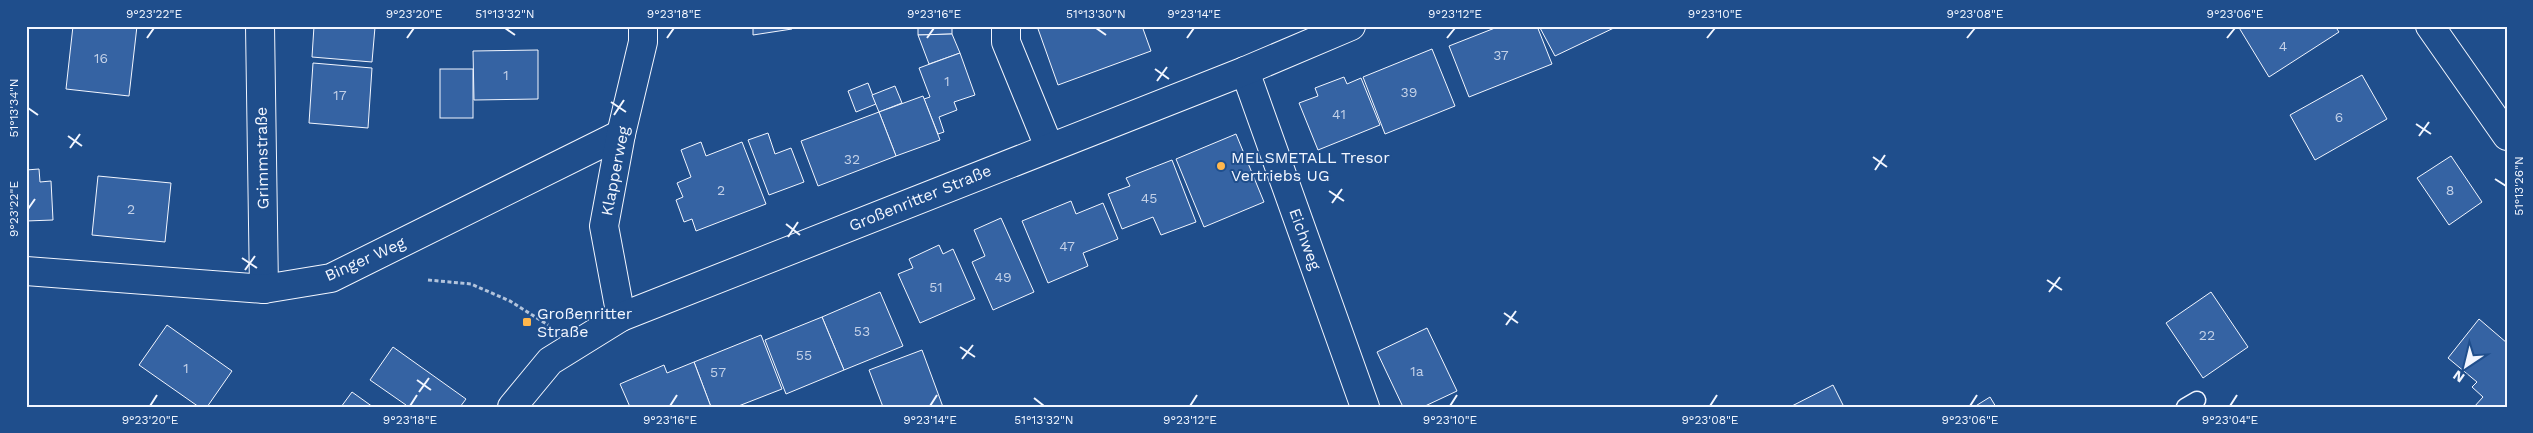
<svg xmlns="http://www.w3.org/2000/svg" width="2533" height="433" font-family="'Work Sans',sans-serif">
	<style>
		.building { fill: #3563a3; stroke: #f2f6ff }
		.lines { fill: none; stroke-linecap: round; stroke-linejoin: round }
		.service-casing { stroke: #f2f6ff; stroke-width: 19 }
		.minor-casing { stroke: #f2f6ff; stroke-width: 30 }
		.secondary-casing { stroke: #f2f6ff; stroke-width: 30 }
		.path { stroke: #b3c4dc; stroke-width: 3; stroke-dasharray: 4 2.5; stroke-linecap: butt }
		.service { stroke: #1f4e8c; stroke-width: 16 }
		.minor { stroke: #1f4e8c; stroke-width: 28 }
		.secondary { stroke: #1f4e8c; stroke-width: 28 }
		.ticks { fill: none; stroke: #f2f6ff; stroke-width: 2 }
		.poi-dot { fill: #ffb74d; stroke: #1f4e8c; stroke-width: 2 }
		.labels { text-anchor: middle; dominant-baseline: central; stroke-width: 4; stroke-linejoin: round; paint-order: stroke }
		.number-label { font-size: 14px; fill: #c3d1e8 }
		.poi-label { font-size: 16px; fill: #f2f6ff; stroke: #1f4e8c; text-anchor: start }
		.street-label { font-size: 16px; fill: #f2f6ff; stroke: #1f4e8c }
		.neatline { fill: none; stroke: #f2f6ff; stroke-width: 2 }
		.ticks-label { font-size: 12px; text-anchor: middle; fill: #f2f6ff }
	</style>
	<rect width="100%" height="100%" fill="#1f4e8c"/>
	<g class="building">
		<polygon points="73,26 137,26 129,96 66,89"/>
		<polygon points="314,26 375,27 372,62 312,57"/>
		<polygon points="753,26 792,26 792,29 753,35"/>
		<polygon points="918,26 952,26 952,34 918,35"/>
		<polygon points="1037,26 1142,26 1151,51 1058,85"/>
		<polygon points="1500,26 1537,26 1552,64 1469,97 1449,46"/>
		<polygon points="1539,26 1618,26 1555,56"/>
		<polygon points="2238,26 2335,26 2339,32 2269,77"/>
		<polygon points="952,34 960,53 929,64 918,35"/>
		<polygon points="1432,49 1455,106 1385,134 1363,77"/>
		<polygon points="538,50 538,99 474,100 473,51"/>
		<polygon points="960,53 975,95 954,102 957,110 939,117 944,132 938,134 924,99 930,97 919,68"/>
		<polygon points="313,63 372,68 368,128 309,123"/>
		<rect x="440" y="69" width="33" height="49"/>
		<polygon points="2362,75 2387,119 2315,160 2290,115"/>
		<polygon points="1344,77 1347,84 1361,78 1380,125 1318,150 1299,103 1318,96 1315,88"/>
		<polygon points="868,83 876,104 856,112 848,91"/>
		<polygon points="895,86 902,103 879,112 872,95"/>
		<polygon points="923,96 940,140 896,156 879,112"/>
		<polygon points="879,112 896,156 818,186 801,141"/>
		<polygon points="768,133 775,154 791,148 804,182 769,195 748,140"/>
		<polygon points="1236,134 1264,202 1204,227 1176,159"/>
		<polygon points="701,142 706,156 742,142 766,204 696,231 692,219 684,222 676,200 683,197 677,183 691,177 681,150"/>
		<polygon points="2451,156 2482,202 2449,225 2417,178"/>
		<polygon points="1172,160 1196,222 1161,235 1153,217 1122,229 1108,194 1130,186 1126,178"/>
		<polygon points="39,169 40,182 51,181 53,220 26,221 26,170"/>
		<polygon points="98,176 171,183 165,242 92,235"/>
		<polygon points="1071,201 1076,214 1103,203 1118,239 1083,253 1088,266 1048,283 1022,221"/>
		<polygon points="1001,218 1034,292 993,310 972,262 985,256 974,230"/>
		<polygon points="939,245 943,254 953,249 975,299 920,323 898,274 913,268 909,259"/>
		<polygon points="880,292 903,346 844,370 822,317"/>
		<polygon points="2211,292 2248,347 2203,378 2166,323"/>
		<polygon points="822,317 844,370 786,394 765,340"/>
		<polygon points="2479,319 2507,343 2507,407 2474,407 2483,397 2472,387 2477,382 2448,358"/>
		<polygon points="167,325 232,371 207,407 199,407 139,365"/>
		<polygon points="1427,328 1457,391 1423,407 1403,407 1377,352"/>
		<polygon points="761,335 782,389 736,407 711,407 694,362"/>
		<polygon points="393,347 466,399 460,407 404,407 406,405 370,380"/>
		<polygon points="922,350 943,407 883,407 869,370"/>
		<polygon points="694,362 711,407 630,407 620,384 664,365 667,373"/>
		<polygon points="1833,385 1844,407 1790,407"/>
		<polygon points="352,392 373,407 341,407"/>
		<polygon points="1990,397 1996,407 1974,407"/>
	</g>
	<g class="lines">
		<defs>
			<polyline id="service" points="2185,407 2197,400"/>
			<g id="minor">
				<polyline points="260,26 264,289"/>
				<polyline points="1006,26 1006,42 1049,147"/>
				<polyline points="2430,26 2507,136"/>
				<polyline points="1245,71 1365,407"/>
				<polyline points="26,271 264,289 331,278 621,134"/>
				<polyline points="621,317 604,226 621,134 643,42 643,26"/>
			</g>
			<polyline id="secondary" points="512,407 550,361 621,317 1245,71 1351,26"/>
		</defs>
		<use href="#service" class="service-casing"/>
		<use href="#minor" class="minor-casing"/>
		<use href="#secondary" class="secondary-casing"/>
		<polyline class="path" points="428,280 471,284 510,301 548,325"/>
		<use href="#service" class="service"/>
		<use href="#minor" class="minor"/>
		<use href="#secondary" class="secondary"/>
	</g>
	<path class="ticks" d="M 505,28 L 515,35M 1096,28 L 1106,35M 147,38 L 154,28M 407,38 L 414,28M 667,38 L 674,28M 927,38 L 934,28M 1187,38 L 1194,28M 1447,38 L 1455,28M 1707,38 L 1715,28M 1967,38 L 1975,28M 2227,38 L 2235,28M 1155,69 L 1169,79M 1157,81 L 1167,67M 611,102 L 626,112M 28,108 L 38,115M 614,115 L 624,100M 2416,124 L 2431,134M 68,136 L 82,146M 2419,136 L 2429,122M 70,148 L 80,134M 1873,157 L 1887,167M 1875,170 L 1885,155M 2495,179 L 2506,186M 1329,191 L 1344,201M 1332,203 L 1342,189M 28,209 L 35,199M 786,224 L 800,235M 788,237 L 798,222M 242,258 L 257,268M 245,270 L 255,256M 2047,280 L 2062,290M 2049,292 L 2060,277M 1504,313 L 1518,323M 1506,325 L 1516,311M 960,347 L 975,357M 962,359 L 973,345M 417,380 L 431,390M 419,392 L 429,378M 1034,398 L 1044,406M 150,406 L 157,395M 410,406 L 417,395M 670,406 L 677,395M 930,406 L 937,395M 1190,406 L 1197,395M 1450,406 L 1457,395M 1710,406 L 1717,395M 1970,406 L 1977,395M 2230,406 L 2237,395"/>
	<g class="poi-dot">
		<circle cx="1221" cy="166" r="5"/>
		<rect x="522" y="317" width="10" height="10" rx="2.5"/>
	</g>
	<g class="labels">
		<g class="number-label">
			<text x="2283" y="46">4</text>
			<text x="1501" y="55">37</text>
			<text x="101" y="58">16</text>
			<text x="506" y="75">1</text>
			<text x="947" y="81">1</text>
			<text x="1409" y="92">39</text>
			<text x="340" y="95">17</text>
			<text x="1339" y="114">41</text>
			<text x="2339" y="117">6</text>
			<text x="852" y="159">32</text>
			<text x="721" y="190">2</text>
			<text x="2450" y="190">8</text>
			<text x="1149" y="198">45</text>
			<text x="131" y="209">2</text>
			<text x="1067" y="246">47</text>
			<text x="1003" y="277">49</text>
			<text x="936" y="287">51</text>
			<text x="862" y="331">53</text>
			<text x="2207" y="335">22</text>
			<text x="804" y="355">55</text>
			<text x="186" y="368">1</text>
			<text x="1417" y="371">1a</text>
			<text x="718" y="372">57</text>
		</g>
		<g class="poi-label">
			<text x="1231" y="157">MELSMETALL Tresor<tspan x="1231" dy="18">Vertriebs UG</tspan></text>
			<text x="537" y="313">Großenritter<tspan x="537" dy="18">Straße</tspan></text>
		</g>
		<g class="street-label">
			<text transform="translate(262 158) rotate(-91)">Grimmstraße</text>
			<text transform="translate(615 171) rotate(-79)">Klapperweg</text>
			<text transform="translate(920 198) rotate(-22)">Großenritter Straße</text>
			<text transform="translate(1305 239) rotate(70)">Eichweg</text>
			<text transform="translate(365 259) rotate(-24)">Binger Weg</text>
		</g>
	</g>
	<rect width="2533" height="433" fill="none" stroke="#1f4e8c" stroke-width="55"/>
	<g transform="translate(2466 366) rotate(215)" stroke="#1f4e8c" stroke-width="4" paint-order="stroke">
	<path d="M0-4L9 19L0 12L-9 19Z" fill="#f2f6ff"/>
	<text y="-8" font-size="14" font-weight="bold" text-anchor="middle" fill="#f2f6ff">N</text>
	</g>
	<rect x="28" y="28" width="2478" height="378" class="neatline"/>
	<g class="ticks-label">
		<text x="154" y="18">9°23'22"E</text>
		<text x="414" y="18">9°23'20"E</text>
		<text x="505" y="18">51°13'32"N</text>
		<text x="674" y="18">9°23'18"E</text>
		<text x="934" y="18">9°23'16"E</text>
		<text x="1096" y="18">51°13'30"N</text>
		<text x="1194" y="18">9°23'14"E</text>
		<text x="1455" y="18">9°23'12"E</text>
		<text x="1715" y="18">9°23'10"E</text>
		<text x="1975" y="18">9°23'08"E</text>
		<text x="2235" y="18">9°23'06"E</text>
		<text transform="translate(14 108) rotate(-90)" y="4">51°13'34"N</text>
		<text transform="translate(2519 186) rotate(-90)" y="4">51°13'26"N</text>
		<text transform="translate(14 209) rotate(-90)" y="4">9°23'22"E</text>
		<text x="150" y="424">9°23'20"E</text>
		<text x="410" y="424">9°23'18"E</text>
		<text x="670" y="424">9°23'16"E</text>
		<text x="930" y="424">9°23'14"E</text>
		<text x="1044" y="424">51°13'32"N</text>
		<text x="1190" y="424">9°23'12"E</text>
		<text x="1450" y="424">9°23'10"E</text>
		<text x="1710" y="424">9°23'08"E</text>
		<text x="1970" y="424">9°23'06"E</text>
		<text x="2230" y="424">9°23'04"E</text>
	</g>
</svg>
